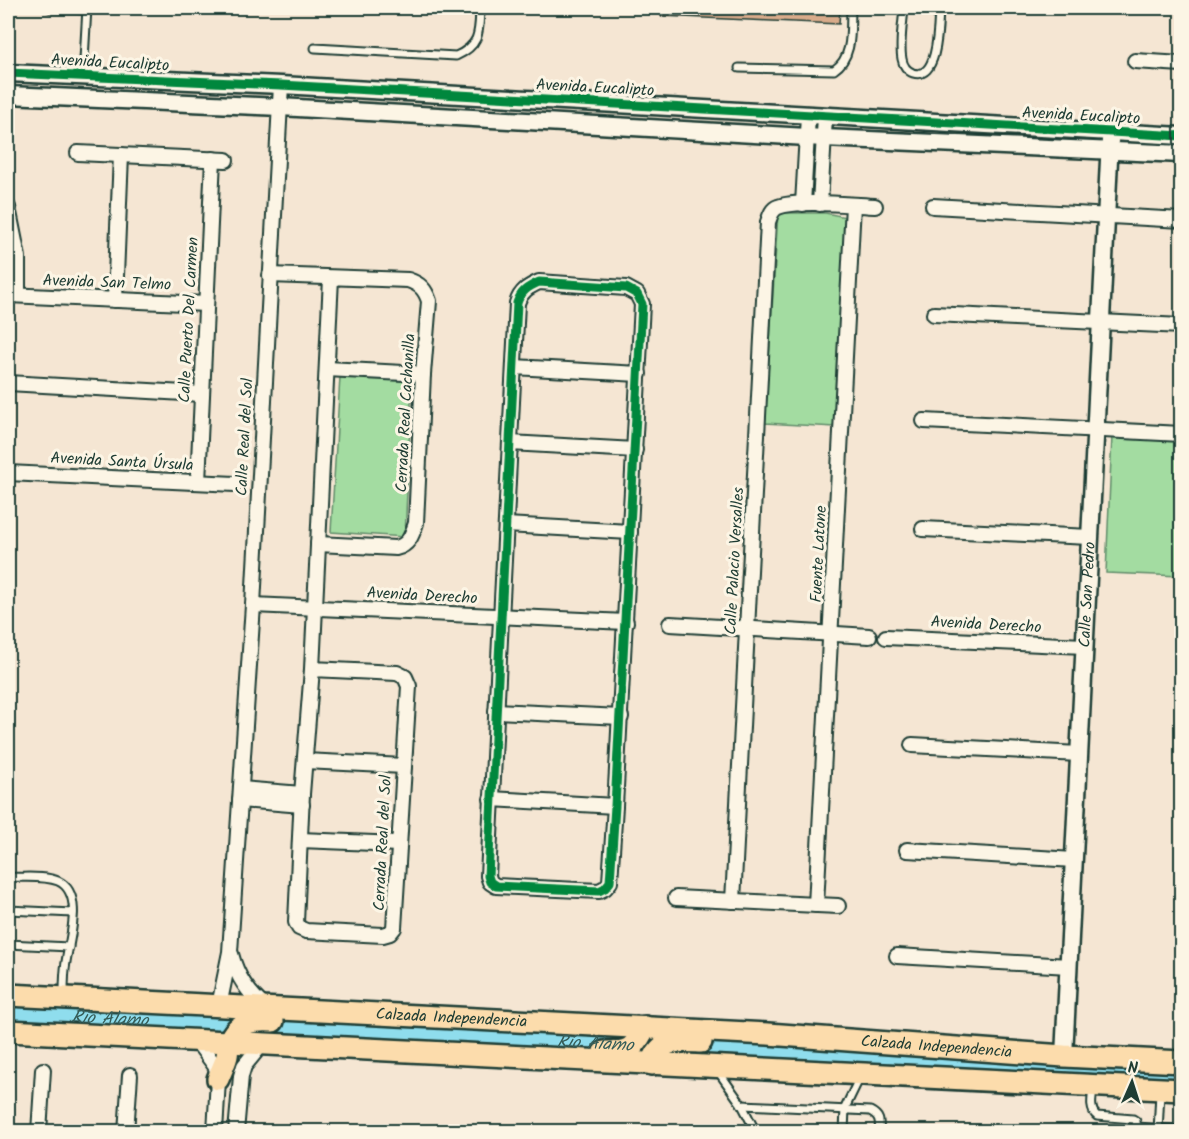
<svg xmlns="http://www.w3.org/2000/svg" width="1189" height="1139" font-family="Kalam,sans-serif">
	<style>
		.green { fill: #a3dca1; stroke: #618c6a; stroke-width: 1.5 }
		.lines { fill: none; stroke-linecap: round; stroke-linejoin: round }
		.river { stroke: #8fdded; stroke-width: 22 }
		.building { fill: #d8ab8a; stroke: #1f3d34; stroke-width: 1.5 }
		.service-casing { stroke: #1f3d34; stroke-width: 11 }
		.minor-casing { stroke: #1f3d34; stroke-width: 18 }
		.tertiary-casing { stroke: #1f3d34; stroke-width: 21 }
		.primary-casing { stroke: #1f3d34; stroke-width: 26 }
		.service { stroke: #fcf5e5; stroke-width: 7 }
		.minor { stroke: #fcf5e5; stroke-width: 14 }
		.tertiary { stroke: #fcf5e5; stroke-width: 16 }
		.primary { stroke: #fcdcac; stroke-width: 21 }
		.cycleway-casing { stroke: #fcf5e5; stroke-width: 13 }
		.cycleway { stroke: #00873e; stroke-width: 9 }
		.labels { text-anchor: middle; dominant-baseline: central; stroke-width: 6; stroke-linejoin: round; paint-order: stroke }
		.street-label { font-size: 16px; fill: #1f3d34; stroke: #fcf5e5 }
		.water-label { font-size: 18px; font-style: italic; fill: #355d59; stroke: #fcf5e5 }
	</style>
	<rect width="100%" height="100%" fill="#f5e6d3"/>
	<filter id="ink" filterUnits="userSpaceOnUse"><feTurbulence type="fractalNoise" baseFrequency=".0167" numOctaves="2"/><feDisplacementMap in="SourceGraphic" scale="12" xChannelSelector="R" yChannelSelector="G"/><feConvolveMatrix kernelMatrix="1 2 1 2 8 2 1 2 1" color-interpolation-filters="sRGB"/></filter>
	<g filter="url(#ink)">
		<g class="green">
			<polygon points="778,213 825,213 846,217 835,427 765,423"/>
			<polygon points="340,377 412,379 405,537 331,532"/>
			<polygon points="1112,436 1181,441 1181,576 1106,573"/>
		</g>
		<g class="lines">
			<path class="river" id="s1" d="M 8,1014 L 1182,1074"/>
		</g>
		<polygon class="building" points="661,8 840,8 839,24 661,16"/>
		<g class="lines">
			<defs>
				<g id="service">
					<polyline points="50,8 87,10"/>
					<path d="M 904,8 C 903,23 899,43 902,59 C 903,65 907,71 913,73 C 939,81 938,23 939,8"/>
					<path d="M 315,48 L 456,56 C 481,45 479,31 480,8"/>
					<path d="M 739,68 L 834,70 C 854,57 850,29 851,8"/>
					<polyline points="83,77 87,8"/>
					<path d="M 8,877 C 23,878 44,875 58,881 C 85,893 69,940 66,962 C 64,973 64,984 64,995"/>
					<polyline points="8,910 73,913"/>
					<polyline points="8,944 69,947"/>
					<polyline points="718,1071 742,1105 756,1132"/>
					<path d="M 1093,1089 C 1092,1098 1089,1110 1097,1116 L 1133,1119 L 1136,1121 L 1137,1132"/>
					<path d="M 742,1105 L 870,1111 C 880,1116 880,1121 879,1132"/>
					<polyline points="1137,1127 1182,1130"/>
					<polyline points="844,1132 845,1108 860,1077"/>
					<polyline points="1158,1132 1160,1092"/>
				</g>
				<g id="minor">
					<polyline points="1135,61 1182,64"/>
					<polyline points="78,153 226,160"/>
					<polyline points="803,204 808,116"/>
					<polyline points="820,204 825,117"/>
					<polyline points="933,206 1182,220"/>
					<polyline points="8,207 18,257 18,295"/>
					<path d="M 270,275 L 408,280 C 420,284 425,289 429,301 L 423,374 L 416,523 C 412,535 409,545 396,548 L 318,544"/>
					<path d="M 539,282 L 626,288 L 637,294 L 642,304 L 615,806 L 610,882 L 605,888 L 599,891 L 496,886 L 490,882 L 488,876 L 517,303 C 521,291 528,287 539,282 Z"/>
					<polyline points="8,295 206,304"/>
					<polyline points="115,300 121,155"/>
					<polyline points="934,314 1182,326"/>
					<polyline points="514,367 639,374"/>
					<polyline points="327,369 423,374"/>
					<polyline points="8,383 202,394"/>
					<polyline points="924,421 1182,434"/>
					<polyline points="510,443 635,450"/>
					<polyline points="8,473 235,484"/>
					<polyline points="198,482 213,159"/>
					<polyline points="506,525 630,532"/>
					<polyline points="923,529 1090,537"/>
					<polyline points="253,605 626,622"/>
					<polyline points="670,624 869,636"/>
					<polyline points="886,637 1084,646"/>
					<polyline points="312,669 397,673 405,677 409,686 394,928 390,933 383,935 306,931 299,928 296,922 302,794 312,669 331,278"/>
					<polyline points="496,711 621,717"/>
					<polyline points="912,745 1079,754"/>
					<polyline points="305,761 404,766"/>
					<polyline points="241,789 302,794"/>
					<polyline points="491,799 615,806"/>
					<polyline points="240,800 302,805"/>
					<polyline points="300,840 399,844"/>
					<polyline points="907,850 1074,860"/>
					<polyline points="676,898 838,906"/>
					<path d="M 733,901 L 768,222 C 770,216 772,209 778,207 C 797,199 853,205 875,206"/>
					<polyline points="816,905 853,205"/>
					<path d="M 231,954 C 237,977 248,993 266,1008"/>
					<polyline points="897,956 1069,966"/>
					<polyline points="219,1006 230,952 253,605 281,85"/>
					<polyline points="196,1040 216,1067 218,1079 215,1132"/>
					<polyline points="39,1132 43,1070"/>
					<polyline points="126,1132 130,1075"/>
					<polyline points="236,1132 241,1076 244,1066 262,1044"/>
				</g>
				<g id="tertiary">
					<polyline points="8,73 281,85 1182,136"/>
					<polyline points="8,95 280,107 824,138 1182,154"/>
					<path id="s2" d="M 1064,1056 L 1110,140"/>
				</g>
				<g id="primary">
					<path id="s3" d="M 8,995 L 768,1034 L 1064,1056 L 1182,1062"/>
					<polyline points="8,1031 1182,1090"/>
					<path d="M 604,1052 C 629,1053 634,1049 645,1027"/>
					<path d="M 652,1064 C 660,1038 677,1041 701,1042"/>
					<path d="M 218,1079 C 221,1071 225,1064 227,1056 C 228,1052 227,1046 229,1042 C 237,1021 254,1020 273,1021"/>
				</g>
			</defs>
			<use href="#service" class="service-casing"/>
			<use href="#minor" class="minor-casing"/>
			<use href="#tertiary" class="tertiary-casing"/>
			<use href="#primary" class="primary-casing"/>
			<use href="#service" class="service"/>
			<use href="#minor" class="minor"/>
			<use href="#tertiary" class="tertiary"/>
			<use href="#primary" class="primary"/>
			<defs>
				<g id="cycleway">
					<polyline points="8,73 281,85 1182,136"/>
					<path d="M 539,282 L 626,288 L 637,294 L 642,304 L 615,806 L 610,882 L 605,888 L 599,891 L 496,886 L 490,882 L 488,876 L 517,303 C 521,291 528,287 539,282 Z"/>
				</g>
			</defs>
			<use href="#cycleway" class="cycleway-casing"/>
			<use href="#cycleway" class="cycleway"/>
		</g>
	</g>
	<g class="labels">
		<g class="street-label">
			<text transform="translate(110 63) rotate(3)">Avenida Eucalipto</text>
			<text transform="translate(595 88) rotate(3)">Avenida Eucalipto</text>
			<text transform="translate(1081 116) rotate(3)">Avenida Eucalipto</text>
			<text transform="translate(107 283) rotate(2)">Avenida San Telmo</text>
			<text transform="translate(189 320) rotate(-87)">Calle Puerto Del Carmen</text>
			<text transform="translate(406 413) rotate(-87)">Cerrada Real Cachanilla</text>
			<text transform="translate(245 437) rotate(-87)">Calle Real del Sol</text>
			<text transform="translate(122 462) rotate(3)">Avenida Santa Úrsula</text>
			<text transform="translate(819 554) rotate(-87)">Fuente Latone</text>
			<text transform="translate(735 561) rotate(-87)">Calle Palacio Versalles</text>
			<text stroke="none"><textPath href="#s2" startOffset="462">Calle San Pedro</textPath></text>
			<text transform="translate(422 596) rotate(3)">Avenida Derecho</text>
			<text transform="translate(986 625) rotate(3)">Avenida Derecho</text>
			<text transform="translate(383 843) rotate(-87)">Cerrada Real del Sol</text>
			<text stroke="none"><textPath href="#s3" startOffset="444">Calzada Independencia</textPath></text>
			<text stroke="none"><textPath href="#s3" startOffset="930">Calzada Independencia</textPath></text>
		</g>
		<g class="water-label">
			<text stroke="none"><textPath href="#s1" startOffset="102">Río Alamo</textPath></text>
			<text stroke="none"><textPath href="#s1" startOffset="588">Río Alamo</textPath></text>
		</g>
	</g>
	<rect width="1189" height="1139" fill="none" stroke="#fcf5e5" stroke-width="30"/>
	<rect x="15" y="15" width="1159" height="1109" fill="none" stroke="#1f3d34" stroke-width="2" filter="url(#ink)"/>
	<g transform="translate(1132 1082) rotate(3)" stroke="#fcf5e5" stroke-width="4.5" paint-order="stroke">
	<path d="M0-4.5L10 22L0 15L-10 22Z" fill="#1f3d34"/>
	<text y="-9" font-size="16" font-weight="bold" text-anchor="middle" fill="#1f3d34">N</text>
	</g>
</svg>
